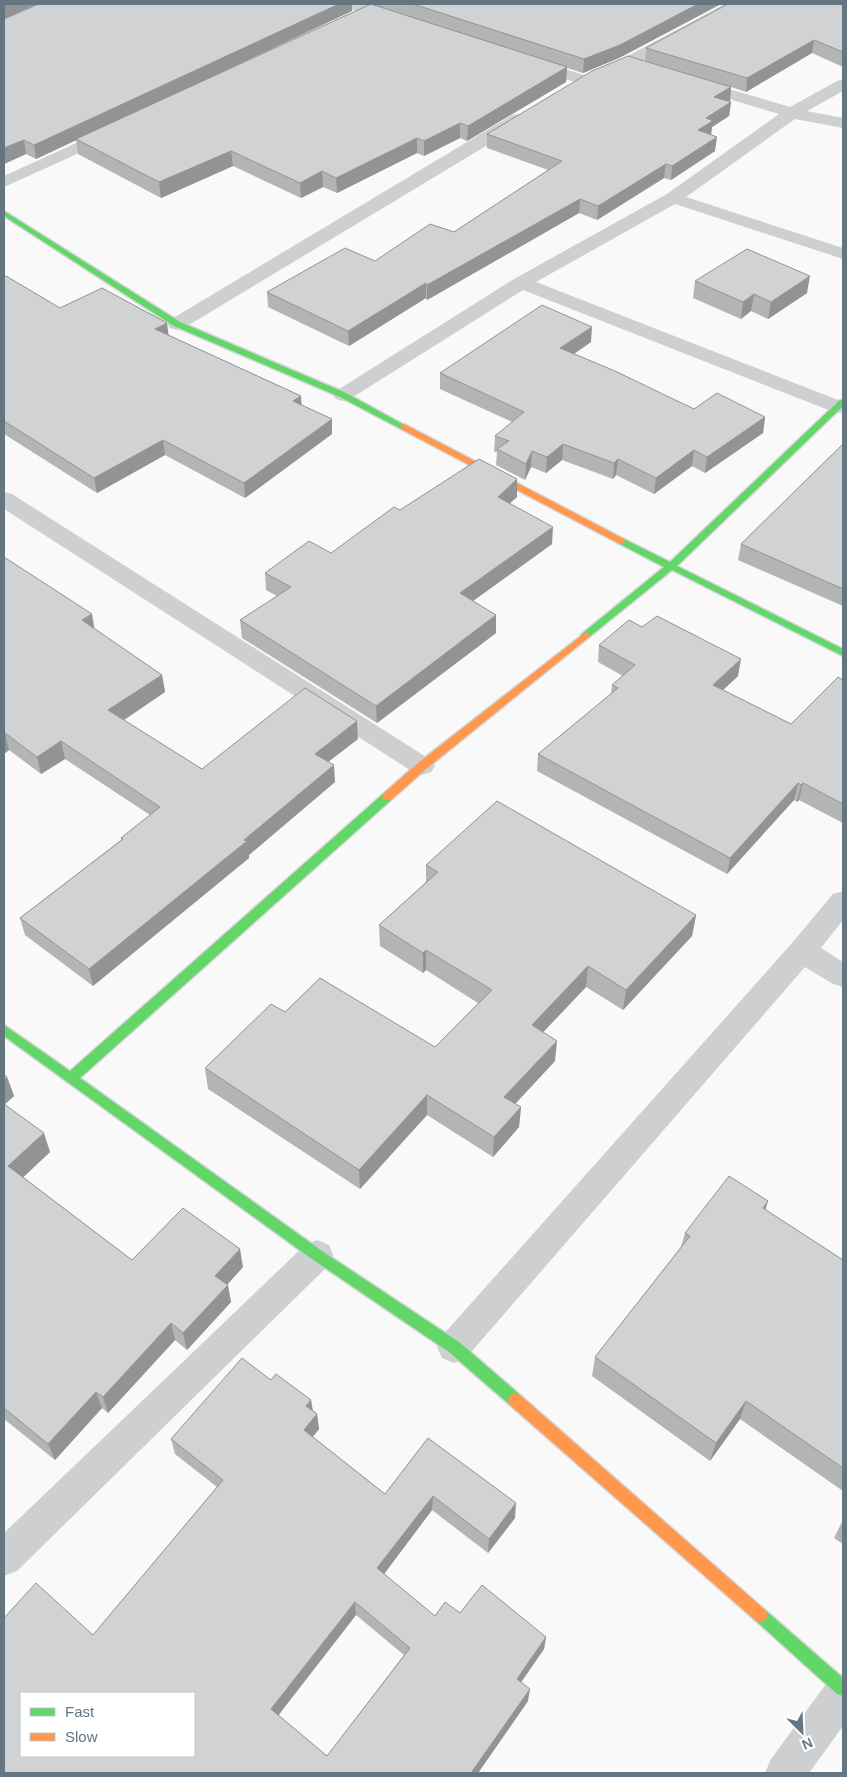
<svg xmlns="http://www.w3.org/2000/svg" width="847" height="1777" font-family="Arial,sans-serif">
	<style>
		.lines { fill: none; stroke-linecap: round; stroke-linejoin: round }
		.fast-casing { stroke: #d5d6d7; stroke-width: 3 }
		.slow-casing { stroke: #d5d6d7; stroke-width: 3 }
		.street { fill: #cecfd0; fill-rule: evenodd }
		.fast { fill: #63d668; fill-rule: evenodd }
		.slow { fill: #ff974d; fill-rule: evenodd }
		.wall { fill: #b3b5b5; fill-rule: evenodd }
		.shaded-wall { fill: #929394 }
		.building { fill: #d0d2d3; stroke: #929394; fill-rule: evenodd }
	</style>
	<rect width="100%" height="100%" fill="#f9f9f9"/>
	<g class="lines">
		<defs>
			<g id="fast">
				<polygon points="4,211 180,322 346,393 408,427 407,429 401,429 340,397 174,326 4,216"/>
				<polygon points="840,400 843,400 843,406 677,566 843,649 843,656 672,570 589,637 583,637 581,635 583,633 664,567 618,543 618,539 624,539 670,562"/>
				<polygon points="387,793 392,797 391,800 80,1078 322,1251 459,1342 520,1395 522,1400 520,1405 515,1407 510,1405 449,1352 312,1259 4,1036 4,1025 70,1071 383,794"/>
				<polygon points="760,1607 765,1610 843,1678 843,1696 837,1694 755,1620 752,1615 755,1610"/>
			</g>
			<g id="slow">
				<polygon points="404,424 624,539 626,541 621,544 618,543 401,429 400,427"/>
				<polygon points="586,632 591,635 589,637 426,769 391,800 383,800 382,797 383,794 418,763"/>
				<polygon points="515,1393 520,1395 765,1610 768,1615 765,1620 760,1623 755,1620 510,1405 508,1400 510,1395"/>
			</g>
		</defs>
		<use href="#fast" class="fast-casing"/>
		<use href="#slow" class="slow-casing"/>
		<g class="street">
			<polygon points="341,4 363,4 402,16 405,19 402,22 397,24 343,7"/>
			<path d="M 725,4 L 743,4 L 741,7 C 717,20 616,82 595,76 L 593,73 L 595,70 L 620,60 Z"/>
			<polygon points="531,58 590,77 592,80 590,83 584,85 525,66 523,63 525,60"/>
			<polygon points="695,79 790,107 837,81 843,79 843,91 807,111 843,118 843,128 795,119 686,197 843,248 843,259 675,204 536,282 843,402 843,412 838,413 831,411 523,290 350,399 343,401 336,399 333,395 336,391 514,279 667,194 779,114 689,87 687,84 689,81"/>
			<polygon points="518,114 524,115 526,119 524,123 184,328 177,330 170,328 167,324 170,320 512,115"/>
			<polygon points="111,127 117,128 119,132 117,136 4,187 4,176"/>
			<polygon points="4,492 12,494 431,760 435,766 431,772 422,775 413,772 4,509"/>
			<polygon points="843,891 843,920 821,948 843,962 843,987 833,984 805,967 466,1358 454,1363 442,1358 437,1347 442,1336 792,943 833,894"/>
			<polygon points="317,1240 329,1245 333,1255 329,1265 17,1571 4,1576 4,1533 305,1245"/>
			<polygon points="843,1675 843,1726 809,1773 765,1773 771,1759 829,1680"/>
		</g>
		<use href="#fast" class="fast"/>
		<use href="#slow" class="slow"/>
	</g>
	<g class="wall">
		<polygon points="371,4 721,4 619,58 583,73 567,68 566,82 467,141 460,138 424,156 417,153 337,193 323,187 301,198 233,166 161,198 78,154 76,140 36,159 26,154 4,164 4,19 352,11 207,79"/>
		<polygon points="843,4 843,67 812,53 746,92 731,87 730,101 729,102 731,102 729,116 712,127 711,135 715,151 671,180 664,178 597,220 579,213 427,300 426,298 349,346 268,307 267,292 375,261 454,232 548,170 487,148 487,134 645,61 646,48"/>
		<polygon points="4,277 60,308 168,335 301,396 301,405 332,434 245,498 165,455 97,493 4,434"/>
		<polygon points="695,281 807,293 768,319 751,311 741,319 693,298"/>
		<polygon points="591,342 574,354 694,409 765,417 763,433 705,473 692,466 654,494 616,475 613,479 562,460 546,473 531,467 525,480 496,465 497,452 494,452 495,436 512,422 440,389 440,373"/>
		<polygon points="843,444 843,606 738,560 741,544"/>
		<polygon points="517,497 510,503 552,544 473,601 496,633 377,723 242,638 240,620 277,596 266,590 265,573 331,553 400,510"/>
		<polygon points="4,557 94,629 162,675 165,692 124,720 202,769 358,739 328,762 335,782 249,855 249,858 93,986 25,935 20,918 121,840 121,838 150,815 65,759 41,774 9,750 4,754"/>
		<polygon points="599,645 738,676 723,690 791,724 843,680 843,823 799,800 797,802 794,800 727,874 537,771 538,754 611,694 612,685 623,676 598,662"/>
		<polygon points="426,865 696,915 692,936 623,1010 586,987 543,1032 555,1061 515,1104 521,1107 519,1127 493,1157 427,1115 360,1189 208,1089 205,1068 285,1012 435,1047 478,1003 426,970 423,973 380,946 379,925 426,882"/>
		<polygon points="4,1074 7,1077 14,1096 5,1104 50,1152 23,1177 132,1260 243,1267 227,1284 231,1302 187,1350 175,1340 108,1413 102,1408 55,1460 4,1419"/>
		<polygon points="765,1210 843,1260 843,1491 740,1419 710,1461 592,1376 595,1357 681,1247 685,1233"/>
		<path d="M 271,1380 L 311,1400 L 313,1410 L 317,1414 L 319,1429 L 313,1437 L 385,1494 L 428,1438 L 515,1518 L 488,1553 L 432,1510 L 384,1574 L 435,1616 L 460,1613 L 546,1637 L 544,1649 L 521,1682 L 528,1701 L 478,1773 L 4,1773 L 93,1635 L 217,1487 L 175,1454 L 171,1439 ZM 356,1615 L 404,1655 L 327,1756 L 278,1715 Z"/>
		<polygon points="843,1520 843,1544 834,1538"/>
	</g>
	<g class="shaded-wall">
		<polygon points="5,4 38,4 4,19 4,5"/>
		<polygon points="339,4 352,4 352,11 36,159 34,145"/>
		<polygon points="698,4 721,4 619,58 583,73 584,59"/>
		<polygon points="814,40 812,53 746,92 747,78"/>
		<polygon points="567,67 566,82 467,141 468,126"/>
		<polygon points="731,87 730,101 713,111 714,97"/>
		<polygon points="731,102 729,116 712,127 711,135 698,130 706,118"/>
		<polygon points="460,123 460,138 424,156 424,141"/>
		<polygon points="717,137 715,151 671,180 672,166"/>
		<polygon points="417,138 417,153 337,193 336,178"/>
		<polygon points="24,140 26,154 4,164 4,148"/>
		<polygon points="231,151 233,166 161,198 159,182"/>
		<polygon points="666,164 664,178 597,220 598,206"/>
		<polygon points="322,171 323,187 301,198 300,183"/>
		<polygon points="580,199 579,213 427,300 427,285"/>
		<polygon points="810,276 807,293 768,319 771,302"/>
		<polygon points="426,283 426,298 349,346 348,331"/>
		<polygon points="754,294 751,311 741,319 743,302"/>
		<polygon points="167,323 169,338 155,329"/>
		<polygon points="592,327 591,342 559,364 560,348"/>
		<polygon points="301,396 302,411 293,401"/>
		<polygon points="765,417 763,433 705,473 707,457"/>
		<polygon points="332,419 332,434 245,498 244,483"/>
		<polygon points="163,440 165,455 97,493 94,478"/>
		<polygon points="563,444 562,460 546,473 547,457"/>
		<polygon points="694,450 692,466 654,494 656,478"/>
		<polygon points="532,451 531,467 525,480 526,464"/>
		<polygon points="618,459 616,475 613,479 614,463"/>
		<polygon points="517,479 517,497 497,515 498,497"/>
		<polygon points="553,527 552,544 459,611 460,593"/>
		<polygon points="92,614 95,632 82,620"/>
		<polygon points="496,615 496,633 377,723 376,706"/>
		<polygon points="741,659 738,676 710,702 713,685"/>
		<polygon points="162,675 165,692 112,728 108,710"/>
		<polygon points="357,721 358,739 316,771 315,754"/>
		<polygon points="4,733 5,733 9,750 4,754"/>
		<polygon points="61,741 65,759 41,774 37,757"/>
		<polygon points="334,765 335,782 249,855 249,858 93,986 89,969"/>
		<polygon points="798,783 794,800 727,874 730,858"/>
		<polygon points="803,783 799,800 797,802 801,785"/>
		<polygon points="696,915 692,936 623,1010 626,990"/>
		<polygon points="426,950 426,970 423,973 423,953"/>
		<polygon points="588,966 586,987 531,1045 532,1025"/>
		<polygon points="557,1041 555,1061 503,1117 504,1097"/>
		<polygon points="7,1077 14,1096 4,1105 4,1080"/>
		<polygon points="427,1095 427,1115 360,1189 359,1170"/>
		<polygon points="521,1107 519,1127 493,1157 494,1137"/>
		<polygon points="44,1133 50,1152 15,1185 8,1166"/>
		<polygon points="768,1201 762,1221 763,1208"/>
		<polygon points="240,1249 243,1267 219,1294 215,1276"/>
		<polygon points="228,1285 231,1302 187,1350 183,1333"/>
		<polygon points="171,1323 175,1340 108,1413 103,1397"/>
		<polygon points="96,1392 102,1408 55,1460 48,1444"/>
		<polygon points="311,1400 313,1415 306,1406"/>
		<polygon points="746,1401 740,1419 710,1461 716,1443"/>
		<polygon points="317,1414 319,1429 306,1445 304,1430"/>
		<polygon points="433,1496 432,1510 378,1582 377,1568"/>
		<polygon points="516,1503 515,1518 488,1553 489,1539"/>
		<polygon points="355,1602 356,1615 274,1721 271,1709"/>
		<polygon points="546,1637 544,1649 515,1691 517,1679"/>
		<polygon points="530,1689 528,1701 478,1773 471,1773"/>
	</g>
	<g class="building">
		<polygon points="39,4 339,4 34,145 24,140 4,148 4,19"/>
		<polygon points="371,4 567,67 468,126 460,123 424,141 417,138 336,178 322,171 300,183 231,151 159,182 76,139"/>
		<polygon points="413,4 698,4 620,45 584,59"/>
		<polygon points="728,4 843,4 843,52 814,40 747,78 646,48"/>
		<polygon points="628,56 731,87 714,97 731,102 706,118 713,121 698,130 717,137 672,166 666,164 598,206 580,199 427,285 426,283 348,331 267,292 345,248 375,261 430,224 454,232 562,161 487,134 592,71"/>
		<polygon points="747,249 810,276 771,302 754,294 743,302 695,281"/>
		<polygon points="6,276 60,308 102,288 167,323 155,329 301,396 293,401 332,419 244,483 163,440 94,478 4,421 4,277"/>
		<polygon points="542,305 592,327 560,348 615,371 694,409 717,393 765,417 707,457 694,450 656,478 618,459 614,463 563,444 547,457 532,451 526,464 497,449 509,441 495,436 524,412 440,373"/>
		<polygon points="843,444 843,589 741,544"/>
		<polygon points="479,459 517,479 498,497 553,527 460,593 496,615 376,706 240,620 291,587 265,573 309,541 331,553 394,507 400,510"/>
		<polygon points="4,557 92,614 82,620 162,675 108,710 202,769 305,688 357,721 315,754 334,765 244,840 247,841 89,969 20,918 123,839 121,838 160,807 61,741 37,757 5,733 4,733"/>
		<polygon points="657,616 741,659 713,685 791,724 838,677 843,680 843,804 803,783 801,785 798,783 730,858 538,754 618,688 612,685 635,665 599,645 629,620 642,627"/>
		<polygon points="497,801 696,915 626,990 588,966 532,1025 557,1041 504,1097 521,1107 494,1137 427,1095 359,1170 205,1068 271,1004 285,1012 320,978 435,1047 492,990 426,950 423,953 379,925 438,872 426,865"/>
		<polygon points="4,1074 7,1077 4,1080"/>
		<polygon points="4,1104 44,1133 8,1166 132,1260 183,1208 240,1249 215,1276 228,1285 183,1333 171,1323 103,1397 96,1392 48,1444 4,1408"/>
		<polygon points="729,1176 768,1201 763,1208 843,1260 843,1468 746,1401 716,1443 595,1357 690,1236 685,1233"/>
		<path d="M 242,1358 L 271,1380 L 276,1374 L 311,1400 L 306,1406 L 317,1414 L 304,1430 L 385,1494 L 428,1438 L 516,1503 L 489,1539 L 433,1496 L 377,1568 L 435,1616 L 445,1602 L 460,1613 L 482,1585 L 546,1637 L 517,1679 L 530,1689 L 471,1773 L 4,1773 L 4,1618 L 36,1583 L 93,1635 L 223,1480 L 171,1439 ZM 355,1602 L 410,1648 L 327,1756 L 271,1709 ZM 21,1693 L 194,1693 L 194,1756 L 21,1756 Z"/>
	</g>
	<rect width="847" height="1777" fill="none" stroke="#657683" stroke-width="10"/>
	<rect x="20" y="1692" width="175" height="65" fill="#ffffff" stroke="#c1c8cd"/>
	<rect x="30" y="1708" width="25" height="8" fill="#63d668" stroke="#c1c8cd"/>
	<text x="65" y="1717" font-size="15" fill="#657683">Fast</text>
	<rect x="30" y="1733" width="25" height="8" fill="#ff974d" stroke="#c1c8cd"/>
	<text x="65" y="1742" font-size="15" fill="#657683">Slow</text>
	<g transform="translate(802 1732) rotate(156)" stroke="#ffffff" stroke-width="4" paint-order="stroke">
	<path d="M0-4L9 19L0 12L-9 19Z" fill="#657683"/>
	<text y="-8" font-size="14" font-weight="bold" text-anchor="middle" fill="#657683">N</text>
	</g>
</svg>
